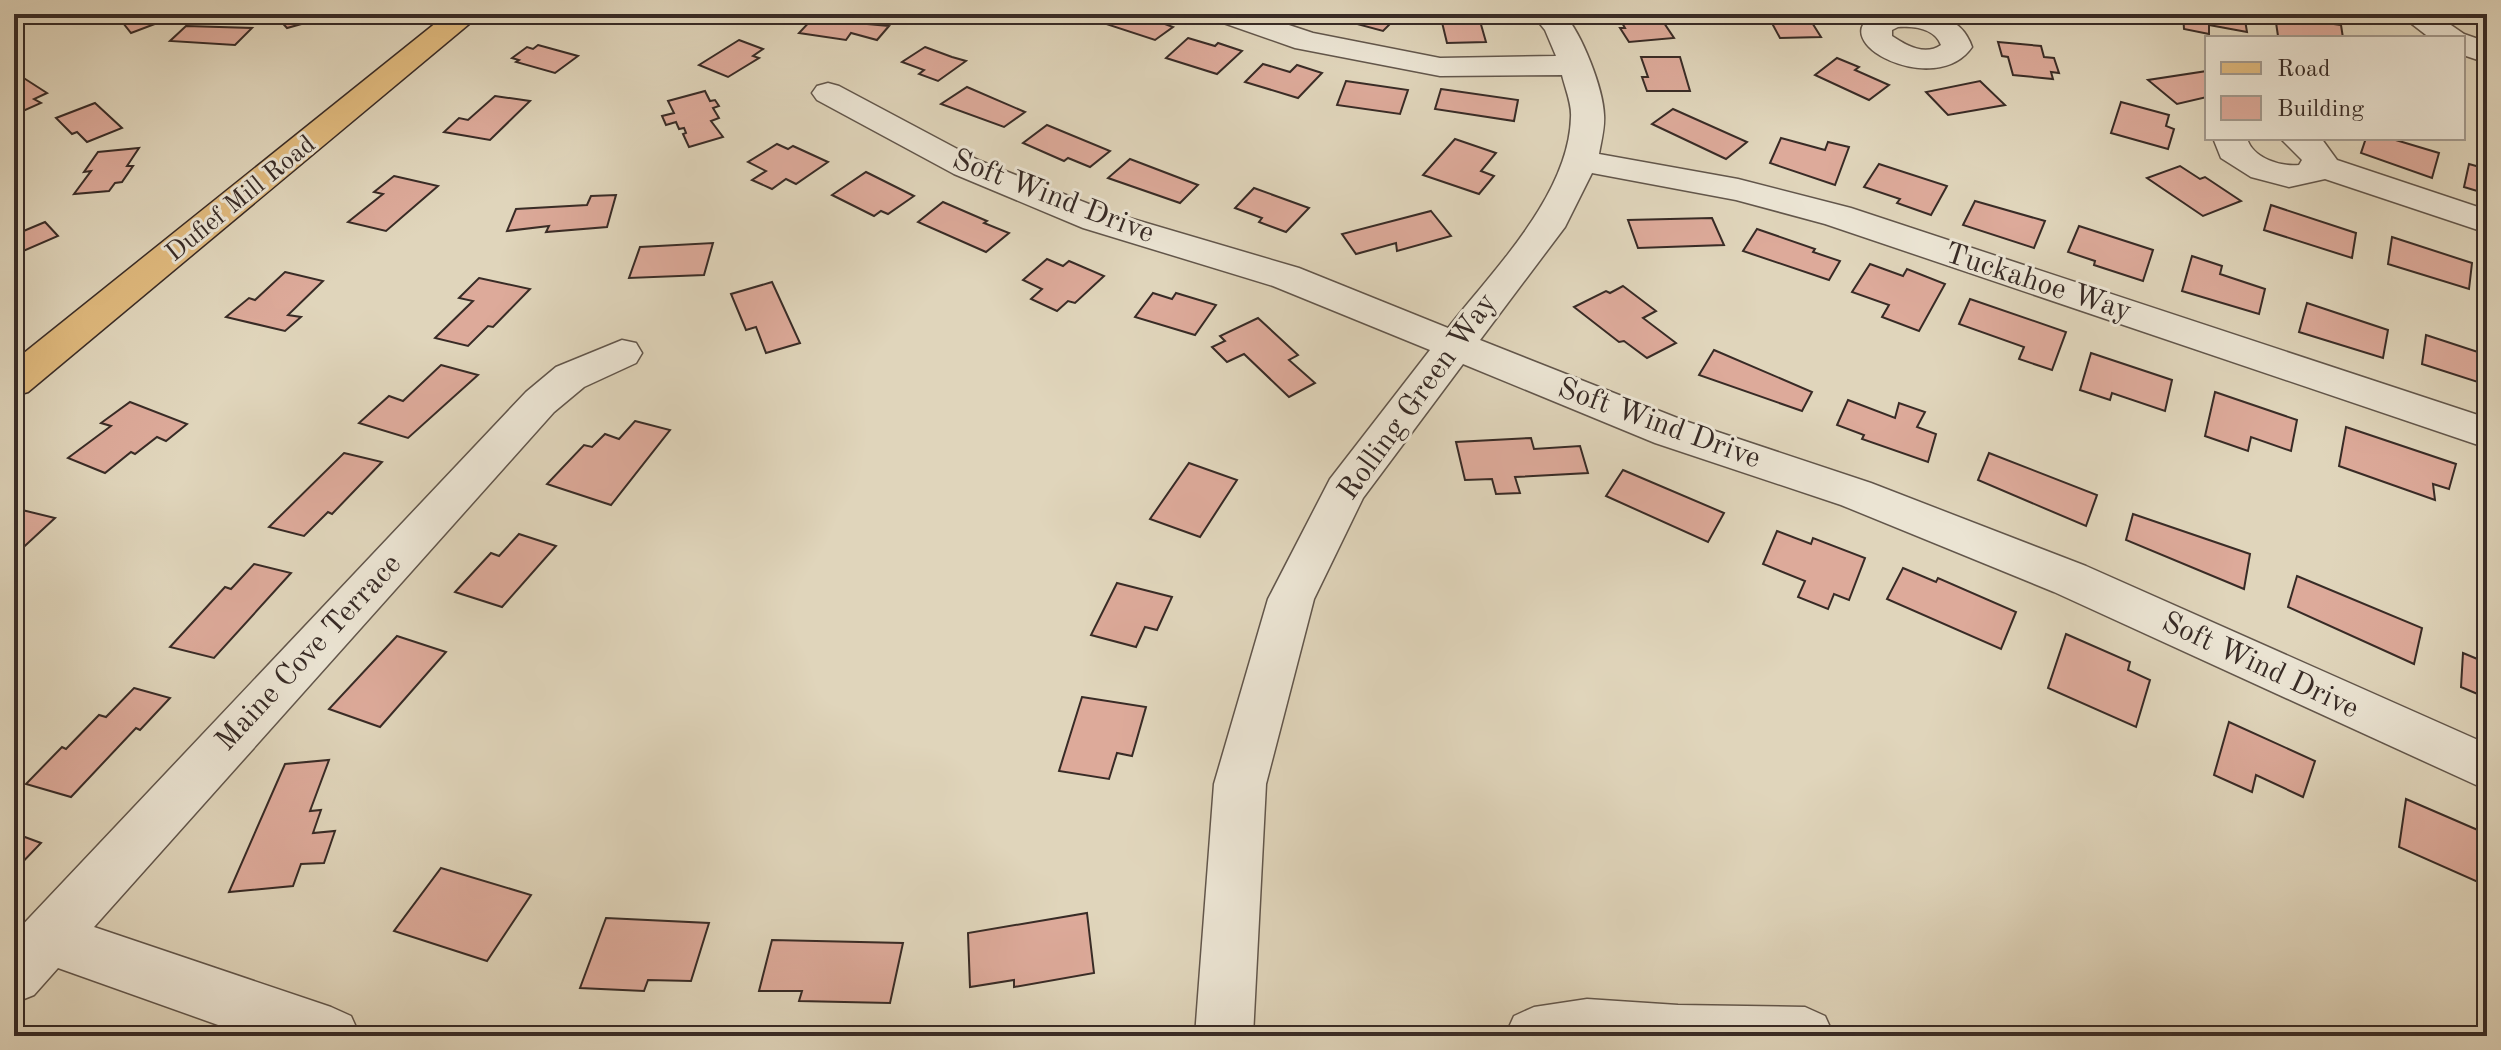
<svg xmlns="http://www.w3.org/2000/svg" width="2501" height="1050" font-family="'Old Standard TT',serif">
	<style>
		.building { fill: #ddaa9a; stroke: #382b26; stroke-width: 2 }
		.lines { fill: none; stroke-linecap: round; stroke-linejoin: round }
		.minor-casing { stroke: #62564b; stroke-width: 3 }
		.major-casing { stroke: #382b26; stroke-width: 3 }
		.minor { fill: #ebe4d3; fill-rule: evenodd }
		.major { fill: #e0ba7e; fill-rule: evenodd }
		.labels { text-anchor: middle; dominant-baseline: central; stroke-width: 6; stroke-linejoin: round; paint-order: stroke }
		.far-street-label { font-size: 26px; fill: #382b26; stroke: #ebe4d3 }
		.street-label { font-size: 30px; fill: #382b26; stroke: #ebe4d3 }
	</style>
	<rect width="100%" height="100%" fill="#e0d5bb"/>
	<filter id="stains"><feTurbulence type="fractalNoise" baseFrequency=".0025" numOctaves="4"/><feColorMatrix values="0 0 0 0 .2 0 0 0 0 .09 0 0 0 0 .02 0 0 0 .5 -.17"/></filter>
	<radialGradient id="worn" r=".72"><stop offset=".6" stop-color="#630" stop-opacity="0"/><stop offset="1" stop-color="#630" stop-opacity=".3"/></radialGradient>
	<g class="building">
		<polygon points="116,14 173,14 176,16 131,33"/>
		<polygon points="286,14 337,14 287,28 277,17"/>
		<polygon points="1111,14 1138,14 1173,27 1155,40 1100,22"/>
		<polygon points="1320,14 1387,14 1397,17 1383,31"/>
		<polygon points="1440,14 1478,14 1486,42 1447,43"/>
		<polygon points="1617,14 1658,14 1674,38 1629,42 1620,28 1625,28"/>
		<polygon points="1767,14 1815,14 1819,21 1811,21 1821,37 1780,38"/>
		<polygon points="1972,14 2017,14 2018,15 1990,24"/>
		<polygon points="2183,14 2244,14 2247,32 2209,25 2209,34 2184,29"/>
		<polygon points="2275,16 2341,25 2343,38 2278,36"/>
		<polygon points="814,17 856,23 889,26 877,40 851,33 846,40 799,33"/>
		<polygon points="186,26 252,28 235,45 170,41"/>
		<polygon points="1188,38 1215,46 1218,43 1242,51 1217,74 1166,58"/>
		<polygon points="739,40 763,49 753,56 759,58 728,77 699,65"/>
		<polygon points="1998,42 2041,46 2044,57 2054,58 2059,73 2051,72 2053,79 2013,75 2008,57 2002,56"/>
		<polygon points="538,45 578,56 555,73 516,62 519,60 512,58 527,47 533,49"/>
		<polygon points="925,47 952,57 966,61 938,81 919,74 924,70 902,62"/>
		<polygon points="1641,57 1680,57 1690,91 1647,91 1642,77 1648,77"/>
		<polygon points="1837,58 1859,67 1855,70 1889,85 1869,100 1815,75"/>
		<polygon points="1263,64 1290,72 1297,65 1322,73 1298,98 1245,82"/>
		<polygon points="2207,71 2207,97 2177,104 2148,80"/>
		<polygon points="19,75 47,93 34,99 41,103 14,115 14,77"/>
		<polygon points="1346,81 1408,90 1400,114 1337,105"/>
		<polygon points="1980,81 2005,105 1948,115 1926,92"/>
		<polygon points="967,87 1025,112 1004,127 941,104"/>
		<polygon points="1441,89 1518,100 1514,121 1435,109"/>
		<polygon points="705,91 710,101 715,100 719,106 713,108 719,118 711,121 723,137 689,147 683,134 686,133 684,128 679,129 676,122 666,125 662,116 674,113 668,101"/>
		<polygon points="495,96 530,101 490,140 444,132 459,118 468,120"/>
		<polygon points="2121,102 2169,115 2166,126 2174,129 2168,149 2111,133"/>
		<polygon points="95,103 122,128 87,142 77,132 72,134 56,118"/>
		<polygon points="1673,109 1747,142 1726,159 1652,124"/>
		<polygon points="1047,125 1110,151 1090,167 1068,158 1064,161 1023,143"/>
		<polygon points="1781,138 1825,150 1828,142 1849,147 1835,185 1770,163"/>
		<polygon points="2366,138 2389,138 2439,153 2432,178 2361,153"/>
		<polygon points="1455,139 1496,153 1481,171 1494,176 1479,194 1423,175"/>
		<polygon points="777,144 788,149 793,146 828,162 796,184 786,179 772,189 752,180 766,171 748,162"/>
		<polygon points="139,148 127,166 133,166 122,182 115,183 109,191 74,194 91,171 84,172 98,152"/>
		<polygon points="1130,159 1198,185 1180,203 1108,178"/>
		<polygon points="1879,164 1947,186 1931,215 1897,203 1900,199 1864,187"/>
		<polygon points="2469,164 2487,169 2487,194 2464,187"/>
		<polygon points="2180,166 2200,179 2205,177 2241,201 2203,216 2147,178"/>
		<polygon points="866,172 914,196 888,214 881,211 874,216 832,195"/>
		<polygon points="394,176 438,186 386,231 348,222 383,194 374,192"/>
		<polygon points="1254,188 1309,208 1286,232 1259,222 1262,218 1235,208"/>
		<polygon points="616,195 607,227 546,232 549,226 507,231 516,209 587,205 591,196"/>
		<polygon points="1975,201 2045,221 2034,248 1963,225"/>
		<polygon points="943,202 987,221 984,223 1009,233 986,252 918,222"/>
		<polygon points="2271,205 2356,233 2352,258 2264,230"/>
		<polygon points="1431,211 1451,236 1397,251 1396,243 1356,254 1342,234"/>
		<polygon points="1712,218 1724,245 1638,248 1628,220"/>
		<polygon points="45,222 58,236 14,255 14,235"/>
		<polygon points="2079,226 2153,250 2143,281 2094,265 2095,261 2068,252"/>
		<polygon points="1757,229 1815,249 1813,252 1840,261 1829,280 1743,251"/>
		<polygon points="2392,237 2472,263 2469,289 2388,264"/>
		<polygon points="713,243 704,275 629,278 640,247"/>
		<polygon points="2192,256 2222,266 2220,274 2265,289 2259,314 2182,291"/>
		<polygon points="1047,259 1063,266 1069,261 1104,276 1075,303 1068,301 1057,311 1031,299 1042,289 1023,280"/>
		<polygon points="1870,264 1903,276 1907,269 1945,284 1919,331 1882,317 1889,305 1852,292"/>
		<polygon points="285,272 323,281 288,315 301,317 285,331 226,317 249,298 255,300"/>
		<polygon points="479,278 530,289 493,327 488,326 468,346 435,338 473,301 459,298"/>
		<polygon points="772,282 800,343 766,353 756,327 746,330 731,294"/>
		<polygon points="1623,286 1656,311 1643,318 1676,343 1647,358 1624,341 1619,342 1574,307 1606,291 1610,293"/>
		<polygon points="1153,293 1172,299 1176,293 1216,305 1195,335 1135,317"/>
		<polygon points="1970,299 2066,332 2052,370 2019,359 2024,347 1959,324"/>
		<polygon points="2307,303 2388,330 2383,358 2299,332"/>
		<polygon points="1258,318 1298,355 1289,360 1315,383 1289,397 1244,354 1227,362 1212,347 1225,341 1220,336"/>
		<polygon points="2426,335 2487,355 2487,385 2422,364"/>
		<polygon points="1714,350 1812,392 1802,411 1699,375"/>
		<polygon points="2091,353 2172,380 2165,411 2112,393 2110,400 2080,390"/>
		<polygon points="441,365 478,375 408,438 359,423 389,396 403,401"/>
		<polygon points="2215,392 2297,420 2291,451 2251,437 2248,451 2205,436"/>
		<polygon points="1848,400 1895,418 1899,403 1925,412 1917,427 1936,434 1928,462 1862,439 1864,435 1837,425"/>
		<polygon points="130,402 187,424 166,441 157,437 135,454 131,452 105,473 68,458 111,426 101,423"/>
		<polygon points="635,421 670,430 611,505 547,484 584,445 592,447 605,434 619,439"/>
		<polygon points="2346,427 2456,464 2449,489 2433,484 2435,500 2339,466"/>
		<polygon points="1531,438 1534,449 1580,446 1588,473 1515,477 1520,493 1496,494 1492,479 1465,480 1456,442"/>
		<polygon points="344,453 382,462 332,514 328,512 304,536 269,527"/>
		<polygon points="1989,453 2097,495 2086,526 1978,480"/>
		<polygon points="1189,463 1237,480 1200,537 1150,519"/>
		<polygon points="1623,470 1724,513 1708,542 1606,496"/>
		<polygon points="18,509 55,518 14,556 14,512"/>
		<polygon points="2133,514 2250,554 2244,589 2126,540"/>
		<polygon points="1777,531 1811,544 1813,538 1865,558 1849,600 1834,594 1828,609 1798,597 1805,581 1763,564"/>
		<polygon points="519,534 556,546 502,607 455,592 491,553 499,556"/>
		<polygon points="254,564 291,573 214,658 170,647 225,587 231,589"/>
		<polygon points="1903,568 1936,582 1938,578 2016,612 2001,649 1887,599"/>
		<polygon points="2297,576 2422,628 2414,664 2288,607"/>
		<polygon points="1117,583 1172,597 1157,630 1145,627 1136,647 1091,635"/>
		<polygon points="2066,634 2130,662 2128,670 2150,680 2136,727 2048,688"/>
		<polygon points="397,636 446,652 380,727 329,709"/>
		<polygon points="2463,653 2487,663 2487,698 2461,687"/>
		<polygon points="134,688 170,698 140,730 136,728 71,797 26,784 62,747 66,749 99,715 106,717"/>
		<polygon points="1082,697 1146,707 1132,756 1117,753 1109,779 1059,771"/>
		<polygon points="2229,722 2315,761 2303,797 2256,775 2252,792 2214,775"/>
		<polygon points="329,760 310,811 321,810 313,833 335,831 324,863 301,864 293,886 229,892 285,764"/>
		<polygon points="2406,799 2487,834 2487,886 2399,847"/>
		<polygon points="14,833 41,843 14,871"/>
		<polygon points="441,868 531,895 487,961 394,931"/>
		<polygon points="1087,913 1094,973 1014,987 1014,980 970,987 968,933"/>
		<polygon points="606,918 709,923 691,981 648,980 644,991 580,988"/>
		<polygon points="772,940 903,943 890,1003 799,1001 802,991 759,991"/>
	</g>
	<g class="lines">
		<defs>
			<g id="minor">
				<path d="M 1211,14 L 1256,14 L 1313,33 L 1440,58 L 1556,56 L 1545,30 L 1532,14 L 1564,14 C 1582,34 1603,88 1604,115 C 1605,128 1601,142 1599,154 L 1738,179 L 1851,208 L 2487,418 L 2487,448 L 1825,224 L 1736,200 L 1592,173 L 1565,227 L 1480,340 L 1685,421 L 1871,483 L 2086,566 L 2487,744 L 2487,790 L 2054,592 L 1841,505 L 1655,443 L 1463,364 L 1363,498 L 1314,599 L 1266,784 L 1253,1036 L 1195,1036 L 1214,784 L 1268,599 L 1330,479 L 1430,350 L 1273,286 L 1083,228 L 954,174 L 817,100 L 812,93 L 817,86 L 828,83 L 839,86 L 978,160 L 1109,212 L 1299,268 L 1448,328 C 1494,269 1569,195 1571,117 C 1572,104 1565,88 1562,75 L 1440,76 L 1295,48 L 1215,20 Z"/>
				<path d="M 1876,14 C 1912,14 1958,5 1972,47 C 1936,100 1821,41 1876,14 ZM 1898,27 C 1915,26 1935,29 1941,45 C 1925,56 1907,46 1892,36 L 1892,30 Z"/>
				<polygon points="2399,14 2435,14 2464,34 2487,42 2487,63 2463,55 2463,38 2430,38"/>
				<path d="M 2213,138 L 2247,138 C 2252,158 2281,167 2299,165 L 2302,160 L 2280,138 L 2321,138 L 2337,160 L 2487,210 L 2487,233 L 2325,179 L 2289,187 L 2251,177 L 2221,158 Z"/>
				<polygon points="622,340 636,343 642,353 636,363 584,387 554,412 94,927 331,1007 351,1016 360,1036 249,1036 58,968 34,995 14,1003 14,934 526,392 556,367"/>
				<polygon points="1587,999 1678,1005 1805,1007 1825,1016 1834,1036 1505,1036 1514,1016 1534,1007"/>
			</g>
			<polygon id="major" points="447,14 481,14 28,392 14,396 14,361"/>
		</defs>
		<use href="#minor" class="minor-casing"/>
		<use href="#major" class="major-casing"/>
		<use href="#minor" class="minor"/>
		<use href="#major" class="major"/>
	</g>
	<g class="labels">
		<g class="far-street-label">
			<text transform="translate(241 199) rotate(-39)">Dufief Mill Road</text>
		</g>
		<g class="street-label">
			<text transform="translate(1053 197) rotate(21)">Soft Wind Drive</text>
			<text transform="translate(2038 283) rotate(18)">Tuckahoe Way</text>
			<text transform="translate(1418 397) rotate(-54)">Rolling Green Way</text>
			<text transform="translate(1659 424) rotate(20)">Soft Wind Drive</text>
			<text transform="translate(309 653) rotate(-47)">Maine Cove Terrace</text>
			<text transform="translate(2260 666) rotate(25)">Soft Wind Drive</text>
		</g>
	</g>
	<rect width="2501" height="1050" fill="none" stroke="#e0d5bb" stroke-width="48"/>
	<rect x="16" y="16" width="2469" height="1018" fill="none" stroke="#382b26" stroke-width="4"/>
	<rect x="24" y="24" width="2453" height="1002" fill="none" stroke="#382b26" stroke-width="2"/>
	<rect x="2205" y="36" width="260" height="104" fill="#ebe4d3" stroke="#a39a8e" stroke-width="2"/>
	<rect x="2221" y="62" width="40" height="12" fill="#e0ba7e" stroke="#a39a8e" stroke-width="2"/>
	<text x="2277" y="76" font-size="24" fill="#382b26">Road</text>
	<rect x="2221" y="96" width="40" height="24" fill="#ddaa9a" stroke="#a39a8e" stroke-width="2"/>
	<text x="2277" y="116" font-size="24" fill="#382b26">Building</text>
	<rect width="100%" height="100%" filter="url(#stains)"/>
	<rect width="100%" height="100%" fill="url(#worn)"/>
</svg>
